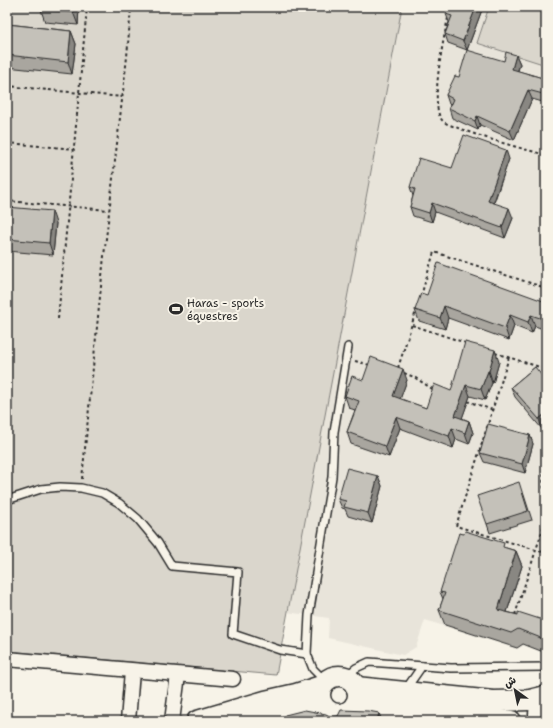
<svg xmlns="http://www.w3.org/2000/svg" width="553" height="728" viewBox="0 0 553 728" font-family="'Shantell Sans','Playpen Sans Arabic',sans-serif">
  <style>
    .built { fill: #e8e4da }
    .green { fill: #dad6cc; stroke: #82807c }
    .lines { fill: none; stroke-linecap: round; stroke-linejoin: round }
    .service-casing { stroke: #2b2b2b; stroke-width: 10 }
    .minor-casing { stroke: #2b2b2b; stroke-width: 17 }
    .secondary-casing { stroke: #2b2b2b; stroke-width: 23 }
    .path { stroke: #2b2b2b; stroke-width: 2; stroke-dasharray: 3 3; stroke-linecap: butt }
    .service { stroke: #f7f3e8; stroke-width: 7 }
    .minor { stroke: #f7f3e8; stroke-width: 14 }
    .secondary { stroke: #f7f3e8; stroke-width: 20 }
    .wall { fill: #a9a69f; stroke: #2b2b2b }
    .shaded-wall { fill: #898782; stroke: #2b2b2b }
    .building { fill: #c4c1b9; stroke: #2b2b2b }
    .labels { text-anchor: middle; dominant-baseline: central; stroke-width: 4; stroke-linejoin: round; paint-order: stroke }
    .poi-label { font-size: 11px; fill: #2b2b2b; stroke: #f7f3e8; text-anchor: start }
  </style>
  <rect width="100%" height="100%" fill="#f7f3e8"/>
  <filter id="ink" filterUnits="userSpaceOnUse"><feTurbulence type="fractalNoise" baseFrequency=".025" numOctaves="2"/><feDisplacementMap in="SourceGraphic" scale="8" xChannelSelector="R" yChannelSelector="G"/><feConvolveMatrix kernelMatrix="1 2 1 2 8 2 1 2 1" color-interpolation-filters="sRGB"/></filter>
  <g filter="url(#ink)">
    <polygon class="built" points="402,7 546,7 546,654 524,645 517,649 425,620 416,647 403,655 328,638 329,618 287,612"/>
    <g class="green">
      <polygon points="7,7 402,7 276,675 7,651"/>
      <polygon points="489,7 546,7 546,65 477,43"/>
    </g>
    <g class="lines">
      <defs>
        <g id="service">
          <polyline points="7,500 41,489 60,487 81,488 102,493 119,503 138,519 158,543 172,566 238,572 233,634 280,650 307,654"/>
          <polyline points="345,677 356,668 369,662 451,668 546,667"/>
          <polyline points="325,681 313,669 307,654 309,615 332,477 334,432 348,347"/>
          <polyline points="406,689 422,666"/>
        </g>
        <g id="minor">
          <polyline points="7,659 233,679"/>
          <polyline points="128,721 132,671"/>
          <polyline points="172,721 178,675"/>
        </g>
        <g id="secondary">
          <circle cx="339" cy="695" r="19"/>
          <polyline points="356,687 493,701 530,700 546,696"/>
          <polyline points="355,705 511,721"/>
          <polyline points="197,721 265,701 296,694 321,686"/>
          <path d="M251 721C275 714 298 707 323 707"/>
          <path d="M539 721C538 712 540 705 546 698"/>
        </g>
      </defs>
      <use href="#service" class="service-casing"/>
      <use href="#minor" class="minor-casing"/>
      <use href="#secondary" class="secondary-casing"/>
      <g class="path">
        <path d="M448 18C444 37 429 106 442 120 445 124 453 126 458 128 487 139 516 147 546 155"/>
        <polyline points="7,86 122,97"/>
        <polyline points="7,143 74,149"/>
        <polyline points="7,201 109,210"/>
        <polyline points="421,296 434,252 546,288"/>
        <polyline points="58,319 87,7"/>
        <polyline points="412,325 466,343"/>
        <polyline points="495,353 546,369"/>
        <polyline points="509,357 456,526 546,553"/>
        <polyline points="355,361 370,365"/>
        <polyline points="398,368 416,311"/>
        <polyline points="404,373 414,377 434,390"/>
        <polyline points="467,401 493,410"/>
        <path d="M546 462C542 476 543 487 546 500"/>
        <polyline points="82,479 104,256 127,57 131,7"/>
        <polyline points="515,615 546,519"/>
      </g>
      <use href="#service" class="service"/>
      <use href="#minor" class="minor"/>
      <use href="#secondary" class="secondary"/>
    </g>
    <g class="wall">
      <polygon points="41,7 79,7 78,25 45,22 41,10"/>
      <polygon points="448,7 483,7 467,50 448,43 445,34 449,22 446,14"/>
      <polygon points="7,24 71,31 76,44 72,74 7,67"/>
      <polygon points="516,55 520,64 518,71 546,79 546,103 532,99 514,140 480,125 478,130 452,118 449,108 450,105 449,104 446,95 459,77 504,61"/>
      <polygon points="509,159 494,203 513,218 505,238 435,212 432,222 413,216 410,207 413,196 410,187 452,168"/>
      <polygon points="7,207 56,223 53,255 7,251"/>
      <polygon points="427,295 546,302 546,330 535,326 532,333 514,326 509,340 448,318 445,329 419,321 415,310"/>
      <polygon points="499,362 493,383 492,383 485,400 470,396 462,418 469,421 473,433 469,444 456,439 453,448 400,428 389,457 351,444 347,432 355,410 349,408 345,396 363,380 407,380 400,399 426,408 451,391"/>
      <polygon points="535,367 542,429 515,397 511,387"/>
      <polygon points="530,435 533,444 525,473 484,462 480,453"/>
      <polygon points="378,476 382,486 372,523 348,516 345,509 342,508 338,499"/>
      <polygon points="523,492 532,520 490,533 487,524"/>
      <polygon points="506,548 516,551 522,566 507,612 518,615 546,621 546,653 523,644 517,648 445,625 439,610 443,599 440,592"/>
    </g>
    <g class="shaded-wall">
      <polygon points="74,7 79,7 78,25 73,12"/>
      <polygon points="476,7 483,7 467,50 463,41"/>
      <polygon points="71,31 76,44 72,74 68,62"/>
      <polygon points="516,55 520,64 515,78 512,69"/>
      <polygon points="546,82 546,103 543,94"/>
      <polygon points="528,90 532,99 514,140 510,131"/>
      <polygon points="477,116 480,125 478,130 475,121"/>
      <polygon points="506,150 509,159 491,210 488,201"/>
      <polygon points="432,203 435,212 432,222 429,213"/>
      <polygon points="509,208 513,218 505,238 502,228"/>
      <polygon points="52,211 56,223 53,255 49,243"/>
      <polygon points="444,306 448,318 445,329 440,318"/>
      <polygon points="510,315 514,326 509,340 505,328"/>
      <polygon points="531,315 535,326 532,333 528,322"/>
      <polygon points="495,350 499,362 493,383 489,371"/>
      <polygon points="403,369 407,380 397,408 393,396"/>
      <polygon points="488,371 492,383 485,400 481,389"/>
      <polygon points="466,385 470,396 459,427 455,416"/>
      <polygon points="546,413 546,425 542,429 539,419"/>
      <polygon points="396,417 400,428 389,457 385,446"/>
      <polygon points="469,421 473,433 469,444 465,433"/>
      <polygon points="452,428 456,439 453,448 449,436"/>
      <polygon points="530,435 533,444 525,473 522,464"/>
      <polygon points="378,476 382,486 372,523 368,513"/>
      <polygon points="516,551 522,566 503,624 498,610"/>
      <polygon points="379,713 382,721 377,721"/>
    </g>
    <g class="building">
      <polygon points="41,7 74,7 73,12 41,10"/>
      <polygon points="448,7 476,7 463,41 445,34 452,16 446,14"/>
      <polygon points="7,24 71,31 68,62 7,55"/>
      <polygon points="467,50 504,61 506,52 516,55 512,69 546,79 546,82 543,94 528,90 510,131 477,116 475,121 449,108 453,99 446,95 455,76 459,77"/>
      <polygon points="464,135 506,150 488,201 509,208 502,228 432,203 429,213 410,207 415,189 410,187 419,158 452,168"/>
      <polygon points="7,207 52,211 49,243 7,239"/>
      <polygon points="438,263 546,302 546,320 531,315 528,322 510,315 505,328 444,306 440,318 415,310 421,293 427,295"/>
      <polygon points="465,342 495,350 489,371 488,371 481,389 466,385 455,416 469,421 465,433 452,428 449,436 396,417 385,446 347,432 359,401 345,396 352,376 363,380 371,357 403,369 393,396 426,408 434,384 451,391"/>
      <polygon points="535,367 546,381 546,413 539,419 511,387"/>
      <polygon points="488,424 530,435 522,464 480,453"/>
      <polygon points="347,468 378,476 368,513 344,507 346,501 338,499"/>
      <polygon points="519,482 528,511 487,524 477,496"/>
      <polygon points="465,531 504,543 503,547 516,551 498,610 518,615 518,612 546,621 546,640 518,629 511,633 439,610 445,593 440,592 459,533 464,534"/>
      <polygon points="305,710 326,714 331,717 338,716 341,710 368,711 379,713 377,721 282,721 285,715"/>
    </g>
  </g>
  <defs>
    <symbol id="stadium-bare" viewBox="-9 -9 18 18"><path d="M0-5a6.5 5 0 1 0 0 10a6.5 5 0 1 0 0-10ZM-3.5-1.8h7v3.6h-7Z" fill="#2b2b2b" stroke="#f7f3e8" stroke-width="2.5" paint-order="stroke"/></symbol>
  </defs>
  <g fill-rule="evenodd">
    <use href="#stadium-bare" x="166" y="299" width="20" height="20"/>
  </g>
  <g class="labels">
    <g class="poi-label">
      <text x="187" y="303">Haras - sports<tspan x="187" dy="13">équestres</tspan></text>
    </g>
  </g>
  <rect width="553" height="728" fill="none" stroke="#f7f3e8" stroke-width="24"/>
  <rect x="12" y="12" width="529" height="704" fill="none" stroke="#2b2b2b" stroke-width="1.5" filter="url(#ink)"/>
  <g transform="translate(515 690) rotate(327)" stroke="#f7f3e8" stroke-width="3" paint-order="stroke">
  <path d="M0-3L7 15L0 10L-7 15Z" fill="#2b2b2b"/>
  <text y="-6" font-size="11" font-weight="bold" text-anchor="middle" fill="#2b2b2b">ش</text>
  </g>
</svg>
